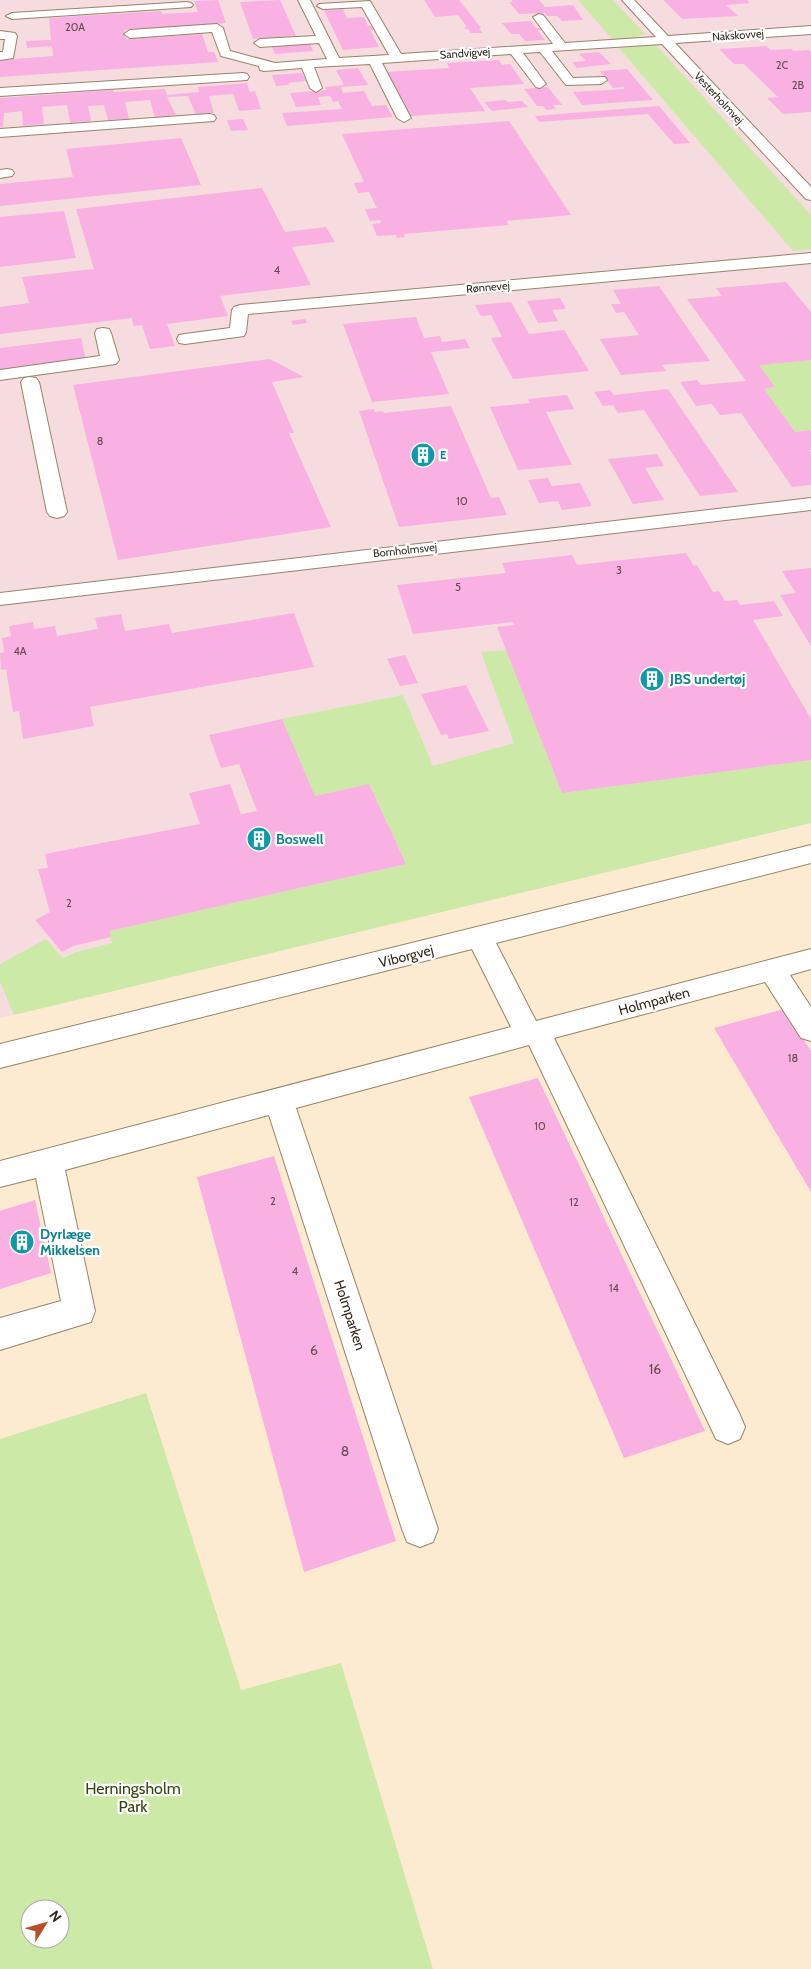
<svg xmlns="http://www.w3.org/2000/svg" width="811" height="1969" viewBox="0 0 811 1969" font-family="Cabin,sans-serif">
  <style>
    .industrial { fill: #f7dcdf }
    .green { fill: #cce9a8; fill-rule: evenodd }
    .building { fill: #f9b0e2 }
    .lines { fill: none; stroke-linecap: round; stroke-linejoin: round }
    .minor-casing { stroke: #978366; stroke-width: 2 }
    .minor { fill: #fff; fill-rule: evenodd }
    .labels { text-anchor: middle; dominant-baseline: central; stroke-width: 4.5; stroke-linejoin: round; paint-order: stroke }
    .number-label { font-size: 11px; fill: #644b4e }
    .far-street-label { font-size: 11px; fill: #32291d; stroke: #fff }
    .far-culture-label { font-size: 11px; font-weight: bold; fill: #0d838f; stroke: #fff; text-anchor: start }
    .culture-label { font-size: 14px; font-weight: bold; fill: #0d838f; stroke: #fff; text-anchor: start }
    .street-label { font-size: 14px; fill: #32291d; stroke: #fff }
    .near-number-label { font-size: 14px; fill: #644b4e }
    .near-park-label { font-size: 16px; fill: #31450f; stroke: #fff }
  </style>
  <rect width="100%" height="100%" fill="#fdebd1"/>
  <polygon class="industrial" points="0,0 811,0 811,823 0,1018"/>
  <g class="green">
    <polygon points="578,0 613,0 645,34 631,39 613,40"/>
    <polygon points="656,45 811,215 811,249 793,251 619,48"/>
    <polygon points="811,360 811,430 795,432 764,389 775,387 759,365"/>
    <polygon points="506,650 562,793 811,760 811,823 14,1015 0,982 0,964 46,939 63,958 76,952 112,943 109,931 406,864 369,784 315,796 282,719 403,695 433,766 514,743 481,652"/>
    <path d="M146 1393 241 1690 341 1663 433 1969H0V1439ZM30 1909H60V1939H30Z"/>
  </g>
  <g class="building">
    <polygon points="218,0 226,23 124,30 126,39 202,34 208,52 214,52 218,62 0,77 0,60 53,56 52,46 27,48 26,41 51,40 49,18 161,11 162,14 198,12 194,1"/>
    <polygon points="280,0 296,36 253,39 240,2"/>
    <polygon points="424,0 459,0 481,28 479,28 482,33 471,33 468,29 465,29 464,28 467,27 458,15 435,17"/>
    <polygon points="511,0 539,0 545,7 573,5 583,20 562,21 557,16 547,16 544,13 519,14 509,2 513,2"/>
    <polygon points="663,0 747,0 750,3 726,5 738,16 682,19"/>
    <polygon points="343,9 347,18 364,17 368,26 373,26 375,30 370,30 379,47 343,50 324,10"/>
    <polygon points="530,21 536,28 540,28 542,30 537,30 545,40 525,41 519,34 511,34 502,23"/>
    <polygon points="310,44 313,51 275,54 272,47"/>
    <polygon points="766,46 771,50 792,49 793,51 809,50 811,52 811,112 783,114 767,98 778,97 744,64 734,64 719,49"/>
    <polygon points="599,52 611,64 577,68 572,62 586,61 579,54"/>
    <polygon points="499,60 502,65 510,64 524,84 470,88 485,111 410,116 386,72 449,68 447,63"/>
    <polygon points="358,68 368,85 341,87 343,93 364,91 372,106 386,105 393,117 287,126 282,113 342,109 338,101 333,102 330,96 318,97 321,105 296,107 290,93 326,90 325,87 344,85 336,70"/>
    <polygon points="627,69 653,100 582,105 573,92 625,89 623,87 613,88 600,71"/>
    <polygon points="302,73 306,81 288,83 289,85 276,86 272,75"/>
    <polygon points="247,83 250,92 255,91 261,109 239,111 233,94 209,96 214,113 196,115 188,96 167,97 176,115 155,117 150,100 125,102 129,119 108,120 104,105 88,106 91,121 70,123 67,105 42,107 44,124 23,126 22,111 4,113 3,127 0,127 0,98 113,90 114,92 165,89 167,95 199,92 198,87"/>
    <polygon points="548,87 562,105 553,105 556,109 546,110 543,106 537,106 524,89"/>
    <polygon points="506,100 508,102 522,101 528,107 492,111 484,102"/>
    <polygon points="659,106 690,143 674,144 648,114 539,122 535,116"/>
    <polygon points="243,119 248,130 231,131 227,120"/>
    <polygon points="509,121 571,215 506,221 509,225 404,234 405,237 397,238 396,235 377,236 372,224 381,223 380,220 370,221 365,209 377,208 369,192 358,193 354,183 364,182 342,134"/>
    <polygon points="181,138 201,185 0,206 0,184 73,177 66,149"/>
    <polygon points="262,188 285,232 326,227 335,242 292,247 311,285 220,296 228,316 167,324 175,346 150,349 142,325 133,326 132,318 0,334 0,307 29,303 22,277 94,269 76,209"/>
    <polygon points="64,211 76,258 0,267 0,217"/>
    <polygon points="786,282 811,312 811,360 759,365 775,387 764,389 795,432 811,430 811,450 809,450 811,452 811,485 792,487 741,413 720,415 712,404 696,406 680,382 697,380 701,385 746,381 687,299 722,296 716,288"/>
    <polygon points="659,286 710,361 662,365 666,371 621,375 600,339 639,335 624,312 616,313 611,304 621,304 613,290"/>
    <polygon points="560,298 566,309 552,310 558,321 538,323 527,301"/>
    <polygon points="511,302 529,334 564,330 589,371 513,379 491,338 502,337 491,315 481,316 475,305"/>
    <polygon points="416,317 424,338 440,336 442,342 465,339 470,348 431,352 449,394 372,402 343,324"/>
    <polygon points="305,319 307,323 293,325 291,321"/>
    <polygon points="81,338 86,360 0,370 0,348"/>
    <polygon points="270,359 304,377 272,382 294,433 289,433 331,527 118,560 73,385"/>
    <polygon points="668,389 738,492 700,496 644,410 618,413 613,405 603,406 594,392 610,390 614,395"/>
    <polygon points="567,395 574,409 546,412 572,465 518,470 490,407 530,403 528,399"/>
    <polygon points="451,406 491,498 499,497 507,515 399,527 359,411 374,409 375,412 383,411 384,413"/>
    <polygon points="657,454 664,466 645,468 664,500 633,504 608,459"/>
    <polygon points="548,478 552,486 580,483 592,506 562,510 558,501 539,503 528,480"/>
    <polygon points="686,553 694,566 697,565 713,592 719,591 725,601 737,600 740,605 774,601 783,616 753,620 811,719 811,760 562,793 497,627 515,625 513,622 413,634 397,585 506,573 502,563 572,555 577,565"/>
    <polygon points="811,568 811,646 780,595 796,593 782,571"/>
    <polygon points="294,613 314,667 90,707 94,726 23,739 19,711 13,712 6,669 1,670 0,653 4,652 2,638 11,636 9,626 33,622 34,629 55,626 57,636 98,629 95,618 121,614 125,631 169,624 172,633"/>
    <polygon points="405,655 418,683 400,686 387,659"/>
    <polygon points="466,685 489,731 449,739 447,734 441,735 421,694"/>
    <polygon points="282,719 315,796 369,784 406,864 109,931 111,937 73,946 62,952 35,920 50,912 38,869 48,868 45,854 200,824 189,793 230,784 241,814 257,811 239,764 221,768 209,735"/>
    <polygon points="784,1009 811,1051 811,1192 714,1028"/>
    <polygon points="538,1078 705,1431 624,1458 469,1097"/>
    <polygon points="274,1156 396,1541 304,1572 197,1177"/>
    <polygon points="35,1200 51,1273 0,1289 0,1211"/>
  </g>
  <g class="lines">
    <defs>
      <g id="minor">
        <polygon points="298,0 310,0 339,58 389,55 362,7 323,9 317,6 319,4 370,1 401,54 553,44 533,17 539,14 543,15 565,43 656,37 622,0 634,0 668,36 811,26 811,34 675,43 811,187 811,200 806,199 662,44 552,51 573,78 605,77 607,80 601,84 566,85 540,52 523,53 546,84 540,88 536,87 511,54 382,63 411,118 404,122 397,118 370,64 314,67 322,88 316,92 310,88 302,68 264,71 260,70 259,66 221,56 212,32 130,38 124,34 130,30 217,24 223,28 230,51 275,63 327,59 319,43 260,47 254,43 260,39 316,36"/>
        <polygon points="187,2 191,3 193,5 191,7 12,19 6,16 12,13"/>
        <polygon points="0,31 15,33 17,36 13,58 0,60 0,52 3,52 5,39 0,39"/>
        <polygon points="243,73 247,74 249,77 247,80 0,96 0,88"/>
        <polygon points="209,114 214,115 216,118 214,121 0,137 0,129"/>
        <polygon points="7,169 12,170 14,173 12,176 0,178 0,170"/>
        <polygon points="811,253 811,263 248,314 246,332 244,336 185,344 179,343 177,339 179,335 185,334 230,328 232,310 234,307 240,305"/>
        <polygon points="103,328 109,329 111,333 119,360 116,364 0,380 0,370 100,356 95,333 97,329"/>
        <polygon points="30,377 36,378 39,382 67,512 64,516 57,518 50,516 47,512 21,382 24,378"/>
        <polygon points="811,498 811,510 0,605 0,593"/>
        <polygon points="811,845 811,863 496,943 536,1021 811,949 811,969 790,975 811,1007 811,1041 801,1038 765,982 554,1038 740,1415 745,1427 740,1439 728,1444 716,1439 529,1045 296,1108 438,1529 433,1542 420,1547 407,1542 402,1529 269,1115 65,1170 95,1311 91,1322 0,1350 0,1318 61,1301 36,1178 0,1187 0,1161 511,1027 472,949 0,1068 0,1044"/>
      </g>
    </defs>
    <use href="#minor" class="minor-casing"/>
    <use href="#minor" class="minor"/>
  </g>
  <defs>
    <symbol id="building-disc" viewBox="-11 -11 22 22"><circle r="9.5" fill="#0f9aa8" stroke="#fff"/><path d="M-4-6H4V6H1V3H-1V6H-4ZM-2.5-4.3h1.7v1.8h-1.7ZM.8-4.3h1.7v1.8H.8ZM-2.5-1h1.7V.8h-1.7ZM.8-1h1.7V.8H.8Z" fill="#fff"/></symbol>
  </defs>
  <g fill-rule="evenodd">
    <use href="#building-disc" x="409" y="441" width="28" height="28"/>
    <use href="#building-disc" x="638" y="665" width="28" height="28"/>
    <use href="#building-disc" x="245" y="825" width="28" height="28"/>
    <use href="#building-disc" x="8" y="1228" width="28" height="28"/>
  </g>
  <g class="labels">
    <g class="number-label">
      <text x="75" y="27">20A</text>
      <text x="782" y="65">2C</text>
      <text x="798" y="85">2B</text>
      <text x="277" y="270">4</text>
      <text x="100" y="441">8</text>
      <text x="462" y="501">10</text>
      <text x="619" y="570">3</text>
      <text x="458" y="587">5</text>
      <text x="20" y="651">4A</text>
      <text x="69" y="903">2</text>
      <text x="793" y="1058">18</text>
      <text x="540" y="1126">10</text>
      <text x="273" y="1201">2</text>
      <text x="574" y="1202">12</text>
      <text x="295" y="1271">4</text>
      <text x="614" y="1288">14</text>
    </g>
    <g class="far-street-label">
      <text transform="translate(738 35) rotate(-4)">Nakskovvej</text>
      <text transform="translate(465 53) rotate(-4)">Sandvigvej</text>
      <text transform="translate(719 98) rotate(47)">Vesterholmvej</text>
      <text transform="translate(488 287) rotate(-5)">Rønnevej</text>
      <text transform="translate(405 550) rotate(-6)">Bornholmsvej</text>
    </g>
    <g class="far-culture-label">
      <text x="440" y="455">E</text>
    </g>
    <g class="culture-label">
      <text x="670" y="679">JBS undertøj</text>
      <text x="276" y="839">Boswell</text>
      <text x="40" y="1234">Dyrlæge<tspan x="40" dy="16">Mikkelsen</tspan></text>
    </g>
    <g class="street-label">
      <text transform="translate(406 956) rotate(-14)">Viborgvej</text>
      <text transform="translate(654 1001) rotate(-15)">Holmparken</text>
      <text transform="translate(350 1315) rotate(72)">Holmparken</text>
    </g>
    <g class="near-number-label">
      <text x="314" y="1350">6</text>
      <text x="655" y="1369">16</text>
      <text x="345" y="1451">8</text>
    </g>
    <g class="near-park-label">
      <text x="133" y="1788">Herningsholm<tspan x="133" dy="18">Park</tspan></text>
    </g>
  </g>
  <g transform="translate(45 1924) rotate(53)"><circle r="24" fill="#ffffff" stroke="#ada9a5"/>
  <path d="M0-4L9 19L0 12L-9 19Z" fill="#b64f27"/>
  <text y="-8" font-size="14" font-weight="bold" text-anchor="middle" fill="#32291d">N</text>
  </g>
</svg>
